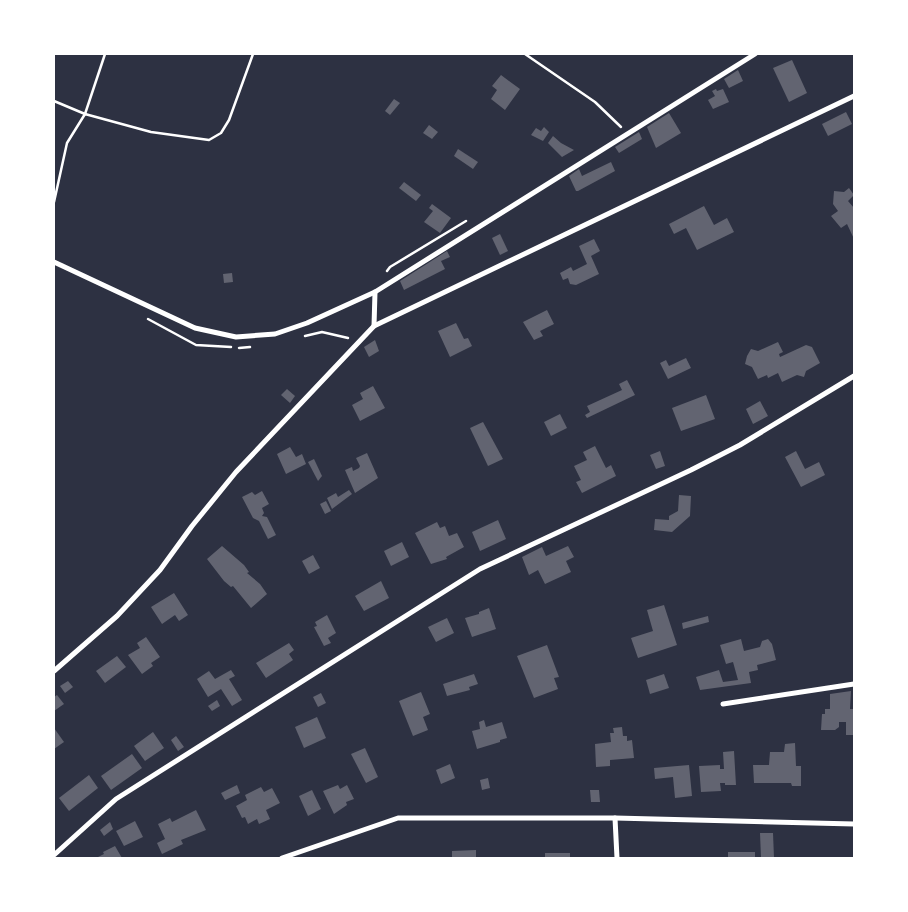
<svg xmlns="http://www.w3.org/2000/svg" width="908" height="912" viewBox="0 0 908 912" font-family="Rubik,sans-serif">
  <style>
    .building { fill: #626471 }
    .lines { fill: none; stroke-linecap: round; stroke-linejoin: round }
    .path { stroke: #fff; stroke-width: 2.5 }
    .minor { stroke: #fff; stroke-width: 5 }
  </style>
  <rect width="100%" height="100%" fill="#2d3142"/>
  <g class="building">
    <polygon points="792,60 807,93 789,102 773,68"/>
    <polygon points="738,70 743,81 729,88 724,79"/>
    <polygon points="501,75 520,89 505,110 491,99 497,90 492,86"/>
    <polygon points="716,89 717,91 723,89 729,102 713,109 708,100 715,96 712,91"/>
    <polygon points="394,99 400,103 390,115 385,111"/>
    <polygon points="846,112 852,124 828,136 822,124"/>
    <polygon points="669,113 681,133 656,148 647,127"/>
    <polygon points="429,125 438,132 432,139 423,133"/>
    <polygon points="544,127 549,132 543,141 531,135 536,128 541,131"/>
    <polygon points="639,132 642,139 619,153 615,147"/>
    <polygon points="553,136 561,143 574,150 562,157 548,143"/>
    <polygon points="458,149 478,162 473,169 454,156"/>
    <polygon points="611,162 615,171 578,191 576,191 569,176 579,169 582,176"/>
    <polygon points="404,182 421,195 416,201 399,188"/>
    <polygon points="849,188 854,195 848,201 854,208 854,239 847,224 841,228 831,216 838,211 833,204 834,191 844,192"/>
    <polygon points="432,204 451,218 440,233 424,222 433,211 429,208"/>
    <polygon points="704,206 714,225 727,218 734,232 697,250 686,228 674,234 669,224"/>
    <polygon points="500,234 508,251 500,255 492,238"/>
    <polygon points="594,239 600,251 591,256 599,274 576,285 570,284 568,278 563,280 560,273 571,267 573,271 587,264 579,246"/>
    <polygon points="447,251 450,257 441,261 445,269 404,290 400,281"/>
    <polygon points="232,273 233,282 224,283 223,274"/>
    <polygon points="547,310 554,324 540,331 543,336 534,340 523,322"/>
    <polygon points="456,323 464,339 468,338 472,346 450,357 438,331"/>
    <polygon points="375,340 379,351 369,357 364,347"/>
    <polygon points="778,342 783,352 779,354 780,357 806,345 812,347 820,363 806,371 804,377 797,375 782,382 778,373 768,378 767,375 758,379 752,367 745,364 747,356 751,349 758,351"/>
    <polygon points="686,358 691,368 668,379 660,363 666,360 669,366"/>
    <polygon points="627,380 635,395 587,418 585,415 590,412 587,406 622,390 619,384"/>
    <polygon points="373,386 385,408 360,421 352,405 363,399 360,393"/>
    <polygon points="287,389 295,396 290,403 281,395"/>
    <polygon points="706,395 715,419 681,431 672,408"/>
    <polygon points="760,401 768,416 753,424 746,409"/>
    <polygon points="560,414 567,428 551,436 544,422"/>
    <polygon points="483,422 503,459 488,466 470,428"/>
    <polygon points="595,446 606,468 611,465 616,476 582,493 576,482 581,480 574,466 587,460 583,452"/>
    <polygon points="290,447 296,457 302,454 306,464 286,474 277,454"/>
    <polygon points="660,451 665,466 656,469 650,455"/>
    <polygon points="796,451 805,469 819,462 825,475 801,487 785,457"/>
    <polygon points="367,453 378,478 355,493 345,470 352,467 353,471 359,468 360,466 356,458"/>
    <polygon points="314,459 322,476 318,481 308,462"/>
    <polygon points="349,490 352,494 332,509 327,498 336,493 338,497"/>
    <polygon points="262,491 269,504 262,508 264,513 262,516 267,517 276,535 268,539 259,521 253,518 242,497 252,492 255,495"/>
    <polygon points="679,495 691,496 690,516 672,532 654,530 655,519 669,520 669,516 678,511"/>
    <polygon points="326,501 331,511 325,514 320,504"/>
    <polygon points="498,520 506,539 480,551 472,532"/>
    <polygon points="437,522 440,528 445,526 449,536 457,533 464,547 446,557 447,559 431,564 415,533"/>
    <polygon points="402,542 409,557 391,566 384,551"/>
    <polygon points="222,546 244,565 249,572 247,573 260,584 267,594 251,608 233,586 231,587 224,581 207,559"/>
    <polygon points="568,546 574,557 566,561 571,572 545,584 538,570 529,575 522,557 542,547 546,556"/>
    <polygon points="313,555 320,568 309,574 302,561"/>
    <polygon points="381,581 389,598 364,611 355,596"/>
    <polygon points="174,593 188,615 179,621 175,615 162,624 151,607"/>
    <polygon points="664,605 677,645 638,658 631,638 653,631 647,610"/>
    <polygon points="489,608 496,629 472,637 465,618 479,614 479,612"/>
    <polygon points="327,615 336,633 328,638 331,643 324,646 314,627 317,626 315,622"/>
    <polygon points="708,616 709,622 683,629 682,623"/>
    <polygon points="447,618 454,633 436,642 428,627"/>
    <polygon points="146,637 160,657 151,663 153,666 142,674 128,655 140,648 137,643"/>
    <polygon points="741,639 744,651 760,647 762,641 768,639 772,644 776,660 757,665 758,670 749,672 751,683 700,690 696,677 719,670 723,682 738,680 733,662 726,664 720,645"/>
    <polygon points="289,643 294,650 289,654 293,660 266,678 256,663"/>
    <polygon points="547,645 559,677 554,678 558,689 534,698 517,656"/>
    <polygon points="117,656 126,667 105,683 96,671"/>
    <polygon points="231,670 235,676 229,679 242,700 232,706 221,689 208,697 197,679 209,671 215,679"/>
    <polygon points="474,674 478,684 469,687 470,690 447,696 443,684"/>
    <polygon points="664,674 669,688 650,694 646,680"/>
    <polygon points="68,681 73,687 65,693 60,686"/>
    <polygon points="851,691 850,709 854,709 854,735 846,735 846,722 839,722 839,727 835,730 821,730 822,714 825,714 825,709 830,709 830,694"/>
    <polygon points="421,692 430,714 423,717 428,730 413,736 399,701"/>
    <polygon points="321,693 326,703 318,707 313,697"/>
    <polygon points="57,695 64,704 54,711 54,697"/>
    <polygon points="217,700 220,706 212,711 208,706"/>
    <polygon points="317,717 326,738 304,748 295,727"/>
    <polygon points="484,720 486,727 502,722 507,738 500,740 500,742 477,749 472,731 480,729 479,722"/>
    <polygon points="622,727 623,736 627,736 627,741 632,740 634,758 610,760 610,766 596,767 595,744 611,742 610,733 614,733 613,728"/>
    <polygon points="54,728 64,742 54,749"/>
    <polygon points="153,732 164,748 145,761 134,746"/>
    <polygon points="176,736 184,747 178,751 171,740"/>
    <polygon points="795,743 796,766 801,766 801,786 792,786 791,783 754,783 753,765 769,765 770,752 784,752 785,744"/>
    <polygon points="365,748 378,777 366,783 351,754"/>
    <polygon points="734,751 736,785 725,785 725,783 720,783 721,791 701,792 699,766 720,765 720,769 724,769 723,752"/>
    <polygon points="132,754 142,768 111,790 101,776"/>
    <polygon points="450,764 455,778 441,784 436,770"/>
    <polygon points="689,765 692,796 675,798 673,777 655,779 654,768"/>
    <polygon points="89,775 98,788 69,811 59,798"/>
    <polygon points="488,778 490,788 482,790 480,780"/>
    <polygon points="237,785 240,793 225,800 221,793"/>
    <polygon points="338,785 340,789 347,785 354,799 346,802 347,805 334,814 323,791"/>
    <polygon points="261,787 264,792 272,788 280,803 266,810 270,819 259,824 257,819 248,824 245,817 242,818 236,806 247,800 245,795"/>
    <polygon points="312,790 321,809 308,816 299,796"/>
    <polygon points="590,790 599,790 600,802 591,802"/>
    <polygon points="196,810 206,830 181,840 183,844 162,854 157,843 165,839 158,824 170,818 172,822"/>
    <polygon points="135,821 143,837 124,846 116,831"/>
    <polygon points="110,822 113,829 104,836 100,830"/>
    <polygon points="760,833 773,833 774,858 761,858"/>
    <polygon points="115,846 122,858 96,858 104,854 103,852"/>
    <polygon points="476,850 476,858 452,858 452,851"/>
    <rect x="728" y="852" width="27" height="6"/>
    <rect x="545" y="853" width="25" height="5"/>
  </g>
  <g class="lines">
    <g class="path">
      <polyline points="525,54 595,102 621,127"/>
      <polyline points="54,101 85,114 105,54"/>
      <polyline points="54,202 67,143 85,114 151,132 209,140 221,133 229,120 253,54"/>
      <polyline points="387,271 390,267 466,221"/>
      <polyline points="148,319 196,345 231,347"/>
      <polyline points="305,336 322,332 348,338"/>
      <polyline points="239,348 250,347"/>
    </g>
    <g class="minor">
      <polyline points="54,262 195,328 236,337 275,334 307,323 375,292 755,54"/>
      <polyline points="374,326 854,96"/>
      <polyline points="54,671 117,616 160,570 192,526 236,472 374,326 375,292"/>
      <polyline points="723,704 854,684"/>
      <polyline points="615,818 617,858"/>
      <polyline points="54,855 116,799 480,569 691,470 740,445 854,376"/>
      <polyline points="282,858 398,818 615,818 854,824"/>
    </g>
  </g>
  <rect width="908" height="912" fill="none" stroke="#ffffff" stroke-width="110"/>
</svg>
